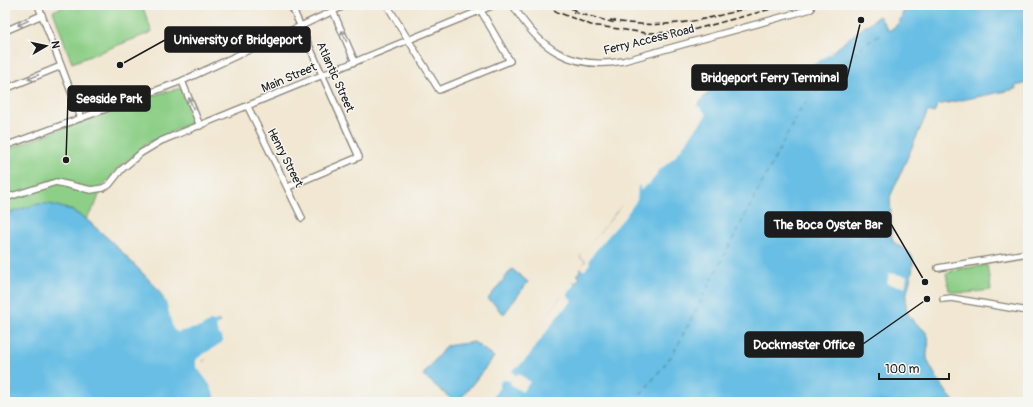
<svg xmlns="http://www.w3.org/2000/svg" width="1033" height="407" viewBox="0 0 1033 407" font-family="Pangolin,sans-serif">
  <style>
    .green { fill: #8dcf87; stroke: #547652 }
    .water { fill: #67bee4; stroke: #426d80 }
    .pier { fill: #f1e7d2 }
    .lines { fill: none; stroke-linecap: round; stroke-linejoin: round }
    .ferry { stroke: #3a5d6c; stroke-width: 1; stroke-dasharray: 5 4; stroke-linecap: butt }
    .minor-casing { stroke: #868277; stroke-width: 8 }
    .minor { stroke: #fff; stroke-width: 5.5 }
    .rail { stroke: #1c1c1c; stroke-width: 1.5; stroke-dasharray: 6 3; stroke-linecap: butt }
    .oneway { stroke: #999 }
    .labels { text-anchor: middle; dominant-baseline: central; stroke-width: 3; stroke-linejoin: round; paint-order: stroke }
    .street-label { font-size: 12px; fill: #1c1c1c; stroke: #f6f6f2 }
    .leader { fill: none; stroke: #1c1c1c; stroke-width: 1.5 }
    .callout-dot { fill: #1c1c1c; stroke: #f6f6f2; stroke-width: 1.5 }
    .callout { fill: #1c1c1c; stroke: #1c1c1c; stroke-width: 1.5 }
    .callout-label { font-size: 13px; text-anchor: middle; font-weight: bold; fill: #fff }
  </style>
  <rect width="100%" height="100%" fill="#f6f6f2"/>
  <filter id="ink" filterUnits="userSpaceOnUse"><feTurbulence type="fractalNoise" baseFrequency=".025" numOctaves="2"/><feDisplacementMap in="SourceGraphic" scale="8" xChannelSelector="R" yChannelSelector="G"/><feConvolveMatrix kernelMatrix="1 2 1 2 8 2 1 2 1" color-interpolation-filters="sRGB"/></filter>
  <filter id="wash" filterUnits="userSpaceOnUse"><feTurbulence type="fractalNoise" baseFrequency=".012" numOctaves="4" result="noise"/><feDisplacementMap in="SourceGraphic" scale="16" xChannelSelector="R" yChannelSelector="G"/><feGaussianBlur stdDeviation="0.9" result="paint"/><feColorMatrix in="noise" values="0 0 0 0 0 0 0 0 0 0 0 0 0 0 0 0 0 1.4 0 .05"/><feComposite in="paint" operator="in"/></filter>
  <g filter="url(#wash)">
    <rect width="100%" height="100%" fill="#f1e7d2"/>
    <g class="green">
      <polygon points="68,5 142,5 152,32 72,63 53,11"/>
      <polygon points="181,88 193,122 148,143 117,169 102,187 95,206 86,219 71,210 13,212 5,214 5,150 157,94"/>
      <path d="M987 265 991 290C978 291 960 296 949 290L946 273 952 272 951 270Z"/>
    </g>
    <g class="water">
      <path d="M915 5H1028V83L1015 86 1016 89 937 105 934 113 928 111 890 197 892 239C897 249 908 246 913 259 914 275 905 290 906 305 907 322 921 324 927 334 931 342 926 350 927 358 929 367 948 396 955 402H479L499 376 507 379 511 375 508 368 573 281 575 283 580 278 577 275 586 261 580 257 658 161 674 150 698 113 697 106 715 84 733 79 757 78 769 73 774 83 778 84 804 67V64L824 52H833L848 39 879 16 889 31 899 23 903 12Z"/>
      <polygon points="38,204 50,204 71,210 86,219 113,243 157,288 171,310 184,327 193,322 218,320 220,322 218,324 228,342 210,354 201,364 222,402 5,402 5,214"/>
      <polygon points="512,269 528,282 504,314 497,308 497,306 488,299"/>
      <polygon points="474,342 494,357 458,402 455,402 423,375 446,346"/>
    </g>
    <g class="pier">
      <polygon points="824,50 833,52 814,64 806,71 800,74 778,86 773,83 770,73 774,82 778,82 789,74 804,67 803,62 814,53"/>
      <polygon points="697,105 707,114 675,157 656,173 657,174 649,185 647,184 640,191 640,186 638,186 637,200 624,218 597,249 589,260 590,263 585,270 582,270 581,267 586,261 580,257 583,252 616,213 624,201 657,160 664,153 674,148 676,145 674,142 697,112 696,109"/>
      <polygon points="889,273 907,276 905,287 887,284"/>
      <polygon points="571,280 575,283 575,285 567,294 572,301 560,313 528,357 518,367 512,370 516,376 518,373 530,382 522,392 510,384 511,381 503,380 501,381 499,388 490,402 477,402 498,374 508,377 509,374 506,369 506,364 507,363 508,365 560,298 563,291"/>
      <polygon points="157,285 173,309 185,325 209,313 218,318 218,320 214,322 210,321 201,327 177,332 173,329 167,305"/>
      <polygon points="219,323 225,331 230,343 223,349 203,361 203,363 224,402 217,402 210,385 196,366 196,360 199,357 221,343 223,340 216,329 217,328 216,326"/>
    </g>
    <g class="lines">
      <polyline class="ferry" points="635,402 673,354 802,106 865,44 880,34"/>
    </g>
  </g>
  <g filter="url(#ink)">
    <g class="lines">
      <defs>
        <g id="minor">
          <polyline points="38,5 81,118"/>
          <polyline points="387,5 439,90 510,61 481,11"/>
          <path d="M513 5C538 48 572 71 623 61L811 9"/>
          <polyline points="333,11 355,62"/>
          <polyline points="5,31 42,15"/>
          <polyline points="182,81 200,126"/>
          <polyline points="5,89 61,66"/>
          <polyline points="248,107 302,218"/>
          <polyline points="5,146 182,81 346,5"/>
          <polyline points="288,187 359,157 291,5"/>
          <polyline points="5,198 56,182 91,190 103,188 109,185 121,170 141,153 161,141 494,5"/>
          <polyline points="938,268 1028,253"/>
          <polyline points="943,299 951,298 1028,311"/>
        </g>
      </defs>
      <use href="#minor" class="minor-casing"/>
      <use href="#minor" class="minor"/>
      <g class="rail">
        <polyline points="546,5 557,12 591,25 646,33 680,32 696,29 786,5"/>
        <polyline points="563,5 579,12"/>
        <polyline points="573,12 615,23"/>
        <path d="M610 20C663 31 707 20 757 5"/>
      </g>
    </g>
    <defs><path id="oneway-shaft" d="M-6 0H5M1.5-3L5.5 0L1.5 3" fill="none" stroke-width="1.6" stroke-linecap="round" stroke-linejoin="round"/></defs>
    <g class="oneway">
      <use href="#oneway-shaft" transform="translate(23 23) rotate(156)"/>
      <use href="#oneway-shaft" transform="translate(344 36) rotate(-114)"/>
      <use href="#oneway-shaft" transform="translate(33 77) rotate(157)"/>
      <use href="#oneway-shaft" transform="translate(191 103) rotate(-111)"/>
    </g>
  </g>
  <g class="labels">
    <g class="street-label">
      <text transform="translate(649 40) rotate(-14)">Ferry Access Road</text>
      <text transform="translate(335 77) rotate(66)">Atlantic Street</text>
      <text transform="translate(289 78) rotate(-23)">Main Street</text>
      <text transform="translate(285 158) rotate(63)">Henry Street</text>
    </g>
  </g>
  <path class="leader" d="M120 65L165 40M861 20L847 78M66 160L68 98M925 282L891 224M927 299L863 344"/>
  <g class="callout-dot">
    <circle cx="120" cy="65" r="4"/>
    <circle cx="861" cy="20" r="4"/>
    <circle cx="66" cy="160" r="4"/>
    <circle cx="925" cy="282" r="4"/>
    <circle cx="927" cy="299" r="4"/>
  </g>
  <g class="callout">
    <rect x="165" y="27" width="145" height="25" rx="4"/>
    <rect x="692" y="65" width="155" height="25" rx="4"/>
    <rect x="68" y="86" width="82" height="25" rx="4"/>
    <rect x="765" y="212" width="126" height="25" rx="4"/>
    <rect x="745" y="332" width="118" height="25" rx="4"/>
  </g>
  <g class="callout-label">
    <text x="238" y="44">University of Bridgeport</text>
    <text x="770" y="82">Bridgeport Ferry Terminal</text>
    <text x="109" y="103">Seaside Park</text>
    <text x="828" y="229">The Boca Oyster Bar</text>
    <text x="804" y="349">Dockmaster Office</text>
  </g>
  <rect width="1033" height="407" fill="none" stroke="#f6f6f2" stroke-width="20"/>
  <g transform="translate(46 46) rotate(81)" stroke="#f6f6f2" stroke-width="3" paint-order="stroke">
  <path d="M0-3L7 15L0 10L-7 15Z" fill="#1c1c1c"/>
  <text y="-6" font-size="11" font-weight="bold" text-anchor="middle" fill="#1c1c1c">N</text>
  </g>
  <path d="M879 373v6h70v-6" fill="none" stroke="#1c1c1c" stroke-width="2"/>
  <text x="885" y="373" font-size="12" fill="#1c1c1c" stroke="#f6f6f2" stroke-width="3" paint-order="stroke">100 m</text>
</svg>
